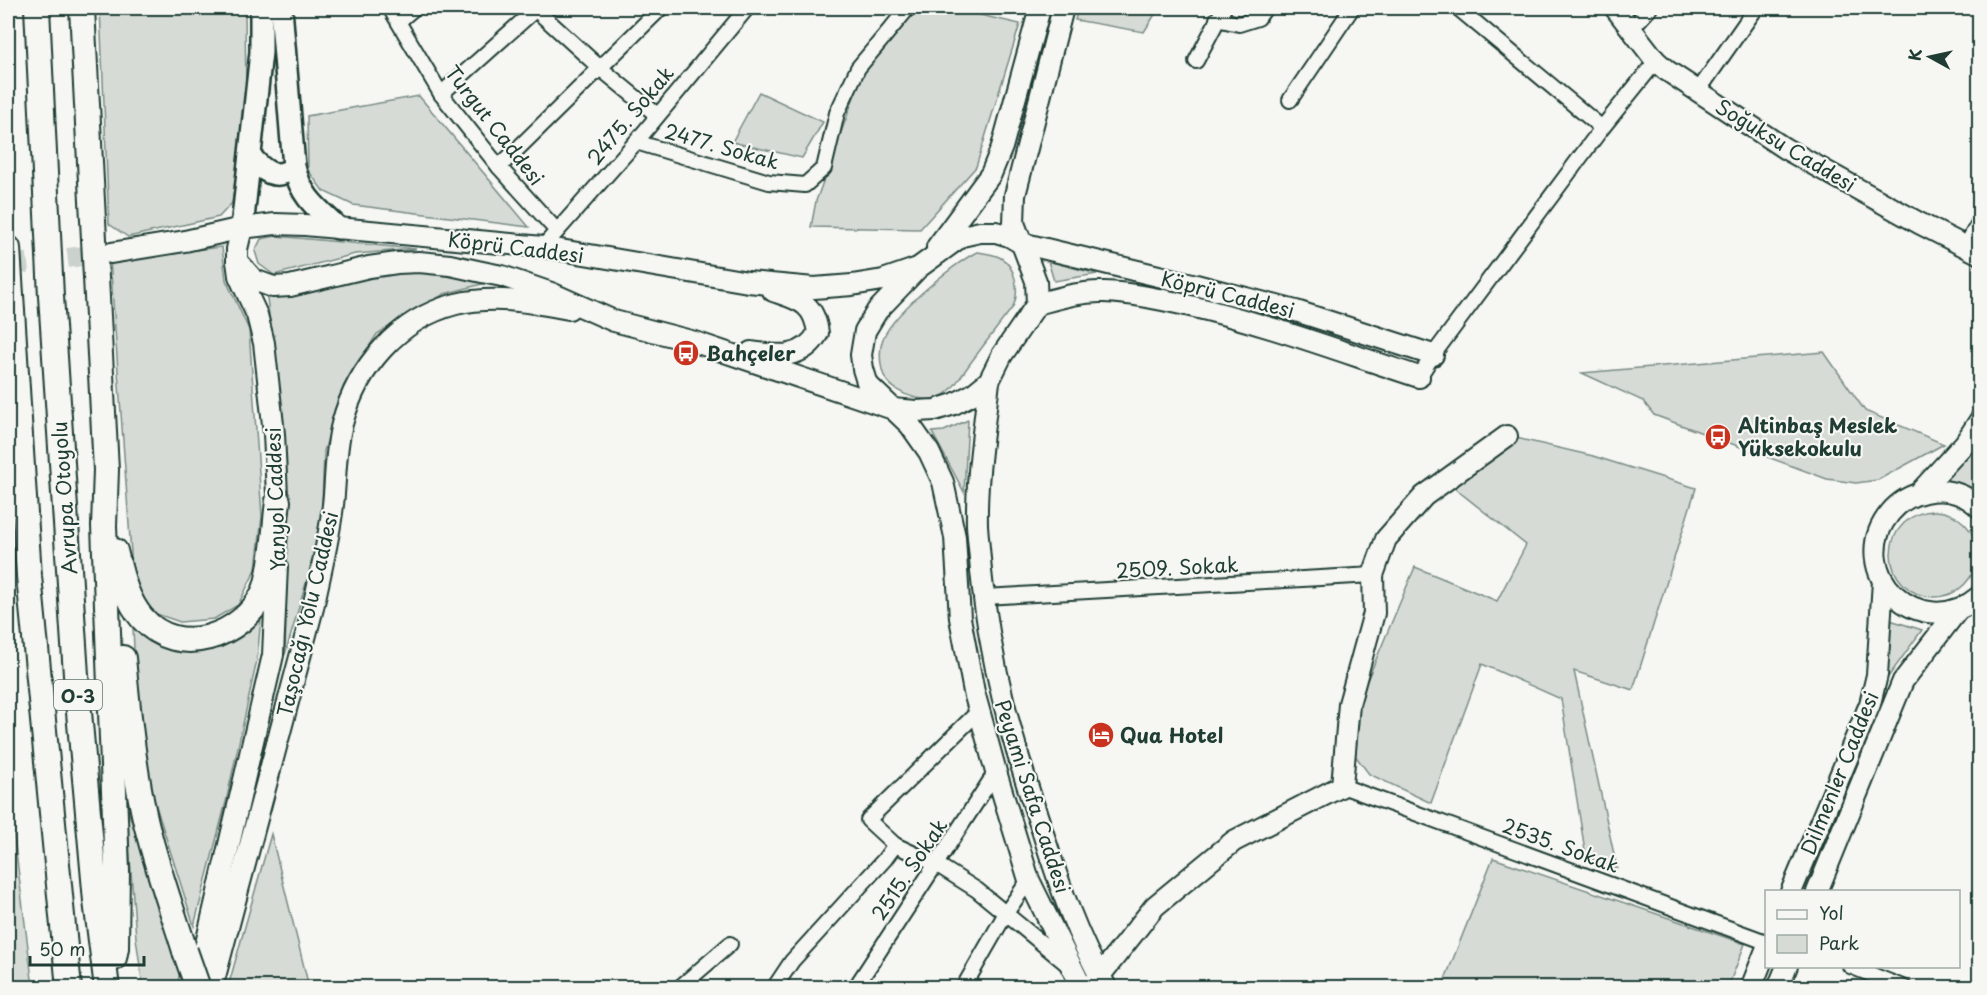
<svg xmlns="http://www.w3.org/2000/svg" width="1987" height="995" viewBox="0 0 1987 995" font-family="'Playpen Sans',sans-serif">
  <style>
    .green { fill: #d6dbd6; stroke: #7a8c85; stroke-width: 1.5 }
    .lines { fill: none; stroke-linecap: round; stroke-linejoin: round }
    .secondary-tunnel { stroke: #cbd1cc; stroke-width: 20; stroke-dasharray: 20 10; stroke-linecap: butt }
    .street-casing { stroke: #1f3d34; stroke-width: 18 }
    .secondary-casing { stroke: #1f3d34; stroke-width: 24 }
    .primary-casing { stroke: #1f3d34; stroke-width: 26 }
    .highway-casing { stroke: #1f3d34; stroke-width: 28 }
    .street { stroke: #f6f6f2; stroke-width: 14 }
    .secondary { stroke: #f6f6f2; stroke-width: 20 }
    .primary { stroke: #f6f6f2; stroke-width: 21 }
    .highway { stroke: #f6f6f2; stroke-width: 24 }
    .highway-bridge-casing { stroke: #1f3d34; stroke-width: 28; stroke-linecap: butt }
    .highway-bridge { stroke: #f6f6f2; stroke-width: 24 }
    .labels { text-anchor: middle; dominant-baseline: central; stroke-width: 4.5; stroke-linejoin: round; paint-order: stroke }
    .shield { fill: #f6f6f2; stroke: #60746d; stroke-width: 1.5 }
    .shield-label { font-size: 18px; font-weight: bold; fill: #1f3d34 }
    .street-label { font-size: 20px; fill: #1f3d34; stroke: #f6f6f2 }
    .poi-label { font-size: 20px; font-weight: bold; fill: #1f3d34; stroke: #f6f6f2; text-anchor: start }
  </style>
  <rect width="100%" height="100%" fill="#f6f6f2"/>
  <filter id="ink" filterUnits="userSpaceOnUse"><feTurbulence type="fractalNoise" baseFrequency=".0167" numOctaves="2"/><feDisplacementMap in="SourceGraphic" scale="12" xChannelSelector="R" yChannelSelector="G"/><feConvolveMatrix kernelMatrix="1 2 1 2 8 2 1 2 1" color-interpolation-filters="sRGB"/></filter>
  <g filter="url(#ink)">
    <g class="green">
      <polygon points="100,8 245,8 246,100 232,203 219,217 128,237 109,224"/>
      <polygon points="912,8 949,8 1020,24 976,167 920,229 811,227 816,201 862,75"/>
      <polygon points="1078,8 1159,8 1144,32 1075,20"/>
      <polygon points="759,92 823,122 802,158 732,142"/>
      <polygon points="419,96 529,227 353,205 323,191 308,170 307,116"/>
      <polygon points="276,236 416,249 355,254 274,275 259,264 255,251 261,239"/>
      <polygon points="222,247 226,280 249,330 262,516 256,569 238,605 214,619 180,622 148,611 133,581 110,259"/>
      <path d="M977 252C984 253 994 254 1001 258 1016 267 1020 291 1013 307 998 326 983 346 969 365 963 373 957 384 949 391 932 407 897 397 885 378 880 368 879 352 882 342 888 317 954 263 977 252Z"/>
      <polygon points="1048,261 1097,274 1054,281"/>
      <polygon points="432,270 486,283 444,294 377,334 344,385 324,451 321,532 285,655 288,532 281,412 267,298 386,272"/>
      <polygon points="1824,352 1865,411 1944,444 1878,480 1856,483 1827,479 1654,415 1643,401 1582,373"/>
      <polygon points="968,420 964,492 932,432 944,431"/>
      <polygon points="1516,438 1593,456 1696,488 1633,690 1574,671 1617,868 1586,857 1561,699 1482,664 1431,803 1369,774 1354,754 1350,721 1415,567 1497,601 1526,545 1443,479"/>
      <polygon points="1976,444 1979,444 1974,489 1944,479"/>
      <circle cx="1934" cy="554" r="43"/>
      <polygon points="261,618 257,660 226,802 194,926 149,784 136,693 133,627 148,638 225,641"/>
      <polygon points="1890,620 1922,630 1886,680"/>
      <polygon points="8,789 33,987 8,987"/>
      <polygon points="126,804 180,972 177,987 143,987 136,938"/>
      <polygon points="271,834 309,987 228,987"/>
      <polygon points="1493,858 1745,944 1728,987 1442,987"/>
    </g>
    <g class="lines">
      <polyline class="secondary-tunnel" points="8,265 109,253"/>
      <defs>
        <g id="street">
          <polyline points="390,8 441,94 499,167 557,231"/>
          <polyline points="534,8 600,68 657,115"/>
          <polyline points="1458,8 1602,128"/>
          <polyline points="1217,19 1239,24 1258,18 1265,8"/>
          <polyline points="399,21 414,8"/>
          <polyline points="1632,28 1650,8"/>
          <polyline points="1196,61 1224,8"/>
          <polyline points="1698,91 1756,8"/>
          <polyline points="441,94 537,8"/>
          <polyline points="1290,100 1352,8"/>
          <polyline points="636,142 769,182 805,185 824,168 837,113 858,68 908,8"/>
          <polyline points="499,167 661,8"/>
          <polyline points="543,247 636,142 747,8"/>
          <polyline points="1965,247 1980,221"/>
          <polyline points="1419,377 1433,355 1602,128 1656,61"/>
          <polyline points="984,597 1373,575"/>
          <polyline points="1342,786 1766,942"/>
          <polyline points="895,845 868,820 979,711"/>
          <polyline points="1850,966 1905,988"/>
          <polyline points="679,988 730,944"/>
          <polyline points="774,988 792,961 884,860 895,845 936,864 977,890 1067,964"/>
          <polyline points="855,988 996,772"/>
          <polyline points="963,988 1006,913 1029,880"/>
        </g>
        <g id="secondary">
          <polyline points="1615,8 1656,61 1666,70 1784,148 1919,223 1980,254"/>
          <polyline points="242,228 237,249 237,261 239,276 257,315 264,343 274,434 278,516"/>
          <polyline points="937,247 991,174 1002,147 1040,8"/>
          <polyline points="111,253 185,241 242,228 275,224 305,225 543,247 748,282 814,288 852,285 883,280 915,269"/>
          <polyline points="237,261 254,280 273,287 290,286 369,267 397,263 419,262 450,265 482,272 502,276 551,293 614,321 695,342 893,409 916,411 935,410 954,404 973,394 989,381 1002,355 1037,304 1036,281 1014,223 1015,195 1063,8"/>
          <path d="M1037 304C1059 298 1081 291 1104 292 1132 293 1159 299 1186 305 1265 323 1342 352 1419 377"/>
          <path d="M751 352C778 356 803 360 818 333 814 302 799 300 773 291"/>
          <path d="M989 381C984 429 976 477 977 525 978 540 980 556 981 571 989 660 1013 745 1042 830 1059 884 1077 937 1105 985"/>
          <polyline points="1919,493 1965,443 1980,420"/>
          <path d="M1980 508C1965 493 1945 488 1925 492 1910 495 1899 502 1890 513 1843 570 1919 647 1980 596"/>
          <polyline points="1791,892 1870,704 1877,675 1883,581"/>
          <polyline points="1817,892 1903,681 1957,611"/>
          <polyline points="196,987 273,655 277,566"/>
          <path d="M212 988 313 608C320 574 329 540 333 505 336 478 335 450 342 424 357 367 398 319 456 304 492 295 533 302 569 309"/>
          <polyline points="1082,988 1029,880 996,772 974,692 960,618 955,537 943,482 929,452 910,425 868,385 863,369 861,355 865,331 877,311 918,268 962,236 980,232 996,232 1009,236 1021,243 1196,285 1296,311 1433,355"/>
          <polyline points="1090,988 1155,906 1234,841 1342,786 1349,704 1374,613 1373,575 1386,539 1424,496 1507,436"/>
          <polyline points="1751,988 1766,950"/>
          <polyline points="1778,988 1787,966"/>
        </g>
        <g id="primary">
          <path d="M281 8 294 167C302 198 316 207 338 228"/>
          <path d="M250 156C263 171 276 182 294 167"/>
          <polyline points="242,228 261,52 261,8"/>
        </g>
        <g id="highway">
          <polyline points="37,8 51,296 77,690 96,901 107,988"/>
          <polyline points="82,8 106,470 104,526 117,871 116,948 114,958"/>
          <polyline points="8,248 29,576 69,988"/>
          <path d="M115 551C121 575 126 599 142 618 179 660 242 636 264 592 273 572 275 524 278 501"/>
          <path d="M123 658C128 710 133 763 144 814 154 860 171 906 185 951"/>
        </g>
      </defs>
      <use href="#street" class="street-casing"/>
      <use href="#secondary" class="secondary-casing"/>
      <use href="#primary" class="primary-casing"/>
      <use href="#highway" class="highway-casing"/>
      <use href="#street" class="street"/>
      <use href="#secondary" class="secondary"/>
      <use href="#primary" class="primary"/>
      <use href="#highway" class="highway"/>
      <defs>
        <polyline id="highway-bridge" points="185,951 198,988"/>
      </defs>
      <use href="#highway-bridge" class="highway-bridge-casing"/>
      <use href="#highway-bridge" class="highway-bridge"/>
    </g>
  </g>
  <defs>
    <symbol id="bus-disc" viewBox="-11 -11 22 22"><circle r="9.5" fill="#c8321e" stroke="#f6f6f2"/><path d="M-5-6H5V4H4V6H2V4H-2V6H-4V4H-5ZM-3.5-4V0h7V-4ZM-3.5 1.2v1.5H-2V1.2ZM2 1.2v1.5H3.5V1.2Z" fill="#fff"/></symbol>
    <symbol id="hotel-disc" viewBox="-11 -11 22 22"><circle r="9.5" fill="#c8321e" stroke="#f6f6f2"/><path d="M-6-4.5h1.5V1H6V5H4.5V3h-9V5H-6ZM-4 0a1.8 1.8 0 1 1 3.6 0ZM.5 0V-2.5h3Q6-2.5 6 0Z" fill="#fff"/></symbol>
  </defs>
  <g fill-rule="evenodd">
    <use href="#bus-disc" x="671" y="338" width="30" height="30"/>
    <use href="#bus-disc" x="1703" y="422" width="30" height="30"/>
    <use href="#hotel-disc" x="1086" y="720" width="30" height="30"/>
  </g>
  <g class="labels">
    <rect class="shield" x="54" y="680" width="48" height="30" rx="4.5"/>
    <g class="shield-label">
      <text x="78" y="695">O-3</text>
    </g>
    <g class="street-label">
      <text transform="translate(630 115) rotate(-50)">2475. Sokak</text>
      <text transform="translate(495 125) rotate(52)">Turgut Caddesi</text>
      <text transform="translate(1786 145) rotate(31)">Soğuksu Caddesi</text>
      <text transform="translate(722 146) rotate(16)">2477. Sokak</text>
      <text transform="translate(516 247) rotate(7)">Köprü Caddesi</text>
      <text transform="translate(1228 294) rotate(14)">Köprü Caddesi</text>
      <text transform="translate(64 498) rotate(-94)">Avrupa Otoyolu</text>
      <text transform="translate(275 499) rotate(-92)">Yanyol Caddesi</text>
      <text transform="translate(1177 567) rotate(-3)">2509. Sokak</text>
      <text transform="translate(307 614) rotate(-77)">Taşocağı Yolu Caddesi</text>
      <text transform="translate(1839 773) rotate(-68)">Dilmenler Caddesi</text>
      <text transform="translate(1033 796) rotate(72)">Peyami Safa Caddesi</text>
      <text transform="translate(1561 845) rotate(20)">2535. Sokak</text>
      <text transform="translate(909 869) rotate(-56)">2515. Sokak</text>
    </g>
    <g class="poi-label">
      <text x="706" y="353">Bahçeler</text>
      <text x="1738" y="425">Altinbaş Meslek<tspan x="1738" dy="23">Yüksekokulu</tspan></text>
      <text x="1120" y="735">Qua Hotel</text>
    </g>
  </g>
  <rect width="1987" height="995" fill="none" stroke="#f6f6f2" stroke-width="30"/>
  <rect x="15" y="15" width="1957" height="965" fill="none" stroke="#1f3d34" stroke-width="2" filter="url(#ink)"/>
  <rect x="1765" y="890" width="195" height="78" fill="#f6f6f2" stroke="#a0aca6" stroke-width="1.5"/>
  <rect x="1777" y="910" width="30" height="9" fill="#f6f6f2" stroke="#a0aca6" stroke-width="1.5"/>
  <text x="1819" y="920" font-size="18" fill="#1f3d34">Yol</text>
  <rect x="1777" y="935" width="30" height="18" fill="#d6dbd6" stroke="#a0aca6" stroke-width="1.5"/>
  <text x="1819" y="950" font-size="18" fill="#1f3d34">Park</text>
  <g transform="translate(1930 57) rotate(278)" stroke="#f6f6f2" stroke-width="4.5" paint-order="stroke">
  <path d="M0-4.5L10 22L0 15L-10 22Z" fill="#1f3d34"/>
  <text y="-9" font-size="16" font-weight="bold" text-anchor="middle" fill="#1f3d34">K</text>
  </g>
  <path d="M30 956v9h114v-9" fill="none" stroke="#1f3d34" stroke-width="3"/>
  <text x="39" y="956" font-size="18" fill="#1f3d34" stroke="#f6f6f2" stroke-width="4.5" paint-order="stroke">50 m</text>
</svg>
